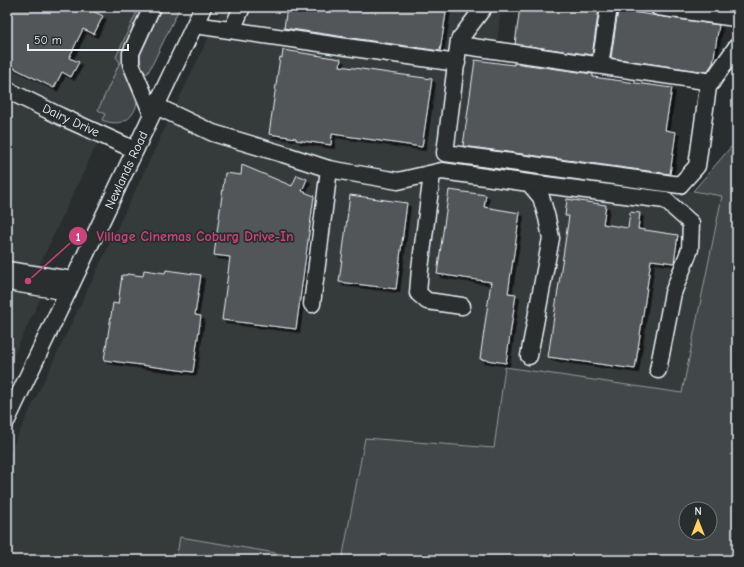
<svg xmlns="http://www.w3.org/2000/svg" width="744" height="567" viewBox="0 0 744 567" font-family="'Comic Neue',sans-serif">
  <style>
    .built { fill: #363a3b }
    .green { fill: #424648; stroke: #959ca0; fill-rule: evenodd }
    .building { fill: #535759; stroke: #e8f1f8; filter: url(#shadow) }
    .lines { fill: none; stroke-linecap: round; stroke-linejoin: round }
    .minor-casing { stroke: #e8f1f8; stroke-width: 19 }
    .minor { stroke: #2a2d2e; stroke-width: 16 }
    .labels { text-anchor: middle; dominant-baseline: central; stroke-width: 3.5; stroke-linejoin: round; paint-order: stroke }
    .street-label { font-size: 13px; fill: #e8f1f8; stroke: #2a2d2e }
    .leader { fill: none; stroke: #ca437a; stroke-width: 1.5 }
    .callout-dot { fill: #ca437a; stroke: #2a2d2e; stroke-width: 1.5 }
    .mark-label { font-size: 12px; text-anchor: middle; font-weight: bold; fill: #fff }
    .callout-label { font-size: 14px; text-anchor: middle; font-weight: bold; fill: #ca437a; stroke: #2a2d2e; stroke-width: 3.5; stroke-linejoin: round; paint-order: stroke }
  </style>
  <defs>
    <filter id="shadow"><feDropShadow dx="3.5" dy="3.5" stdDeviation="0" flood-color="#0009"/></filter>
  </defs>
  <rect width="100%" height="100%" fill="#2a2d2e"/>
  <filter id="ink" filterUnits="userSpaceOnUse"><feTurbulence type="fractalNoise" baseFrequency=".025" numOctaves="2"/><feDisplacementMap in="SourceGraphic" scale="8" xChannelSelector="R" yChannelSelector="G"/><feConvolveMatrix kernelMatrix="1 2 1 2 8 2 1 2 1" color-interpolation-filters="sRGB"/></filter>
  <g filter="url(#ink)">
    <g class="built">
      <polygon points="7,7 162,7 39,266 53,269 41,297 7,369"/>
      <polygon points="223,7 501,7 484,161 722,195 682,393 505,367 494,448 365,438 342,560 318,560 181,537 176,560 7,560 7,458"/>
    </g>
    <g class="green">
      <path d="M139 7H144L125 48C121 67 129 83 136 100 137 106 136 108 133 113 126 124 114 125 102 120L105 114 98 110 120 62 116 57Z"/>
      <polygon points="162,7 180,7 153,63 147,74 143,70 141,65 140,55"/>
      <path d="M737 140V560H342L365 438 494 448 505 367 682 393 722 196 693 191ZM686 509H710V533H686Z"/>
      <polygon points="180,537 318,560 176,560"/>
    </g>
    <g class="building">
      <polygon points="7,7 93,7 91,10 103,16 94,34 83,29 69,58 79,62 71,77 62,72 54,88 10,66 11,65 7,62"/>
      <polygon points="287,7 447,7 440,51 284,28"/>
      <polygon points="520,7 587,7 599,9 592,55 515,44"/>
      <polygon points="618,10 719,25 713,63 707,72 611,58"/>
      <polygon points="283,50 341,59 340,66 432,79 422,147 332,134 331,145 296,140 296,138 269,134 280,57 282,58"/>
      <polygon points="475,60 514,65 514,63 593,74 593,77 672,88 665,130 676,132 670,174 463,146"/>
      <polygon points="242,165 292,186 297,175 307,179 302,191 314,196 296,329 222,320 230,257 214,255 225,173 241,175"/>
      <polygon points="449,190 486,195 484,207 520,213 508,293 516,294 506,363 480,359 491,282 437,274"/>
      <polygon points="350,195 407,203 396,289 339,282"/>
      <polygon points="567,199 606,205 603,224 628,228 630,212 640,213 638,229 678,235 674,263 651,260 635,369 548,357 569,216 565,216"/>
      <polygon points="144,270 165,273 166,270 201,275 195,315 201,316 193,372 104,360 113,303 118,304 122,275 127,275 127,274 143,276"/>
    </g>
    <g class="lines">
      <defs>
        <g id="minor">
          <polyline points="484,7 459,40 445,153 680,185 697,166 708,87 737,46"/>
          <polyline points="658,7 735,18"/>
          <polyline points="195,25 457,63"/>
          <polyline points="232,30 242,7"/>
          <polyline points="459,45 712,82"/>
          <polyline points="600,65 609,7"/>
          <polyline points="7,90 60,116 135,150"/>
          <polyline points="156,106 213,133 283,154 329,169 398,181 442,171 529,183 541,197 547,218 551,238 529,356"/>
          <polyline points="152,114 131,64 131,53 152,7"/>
          <polyline points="432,174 420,269 418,293 427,301 462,306"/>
          <polyline points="529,183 665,200 691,223 690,249 673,293 658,370"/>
          <polyline points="7,270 73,280"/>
          <polyline points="7,282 68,292"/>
          <polyline points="312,304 329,169"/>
          <polyline points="7,420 203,7"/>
        </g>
      </defs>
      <use href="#minor" class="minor-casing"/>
      <use href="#minor" class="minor"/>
    </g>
  </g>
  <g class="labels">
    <g class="street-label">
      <text transform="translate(71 120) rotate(25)">Dairy Drive</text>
      <text transform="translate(126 170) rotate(-65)">Newlands Road</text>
    </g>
  </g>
  <path class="leader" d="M28 281L78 236"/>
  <g class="callout-dot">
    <circle cx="28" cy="281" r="4"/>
    <circle cx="78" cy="236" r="10"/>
  </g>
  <g class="mark-label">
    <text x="78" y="241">1</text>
  </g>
  <g class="callout-label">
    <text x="195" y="241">Village Cinemas Coburg Drive-In</text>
  </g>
  <rect width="744" height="567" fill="none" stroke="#2a2d2e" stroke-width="24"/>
  <rect x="12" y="12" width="720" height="543" fill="none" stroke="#e8f1f8" stroke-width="1.5" filter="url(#ink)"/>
  <g transform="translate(698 521)"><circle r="19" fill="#2a2d2e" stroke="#767b7f"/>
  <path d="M0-3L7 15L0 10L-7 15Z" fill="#ffd166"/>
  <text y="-6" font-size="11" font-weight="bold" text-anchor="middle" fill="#e8f1f8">N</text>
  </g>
  <path d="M28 44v6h100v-6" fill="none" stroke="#e8f1f8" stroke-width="2"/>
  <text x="34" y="44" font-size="12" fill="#e8f1f8" stroke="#2a2d2e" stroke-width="3" paint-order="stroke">50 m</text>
</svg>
